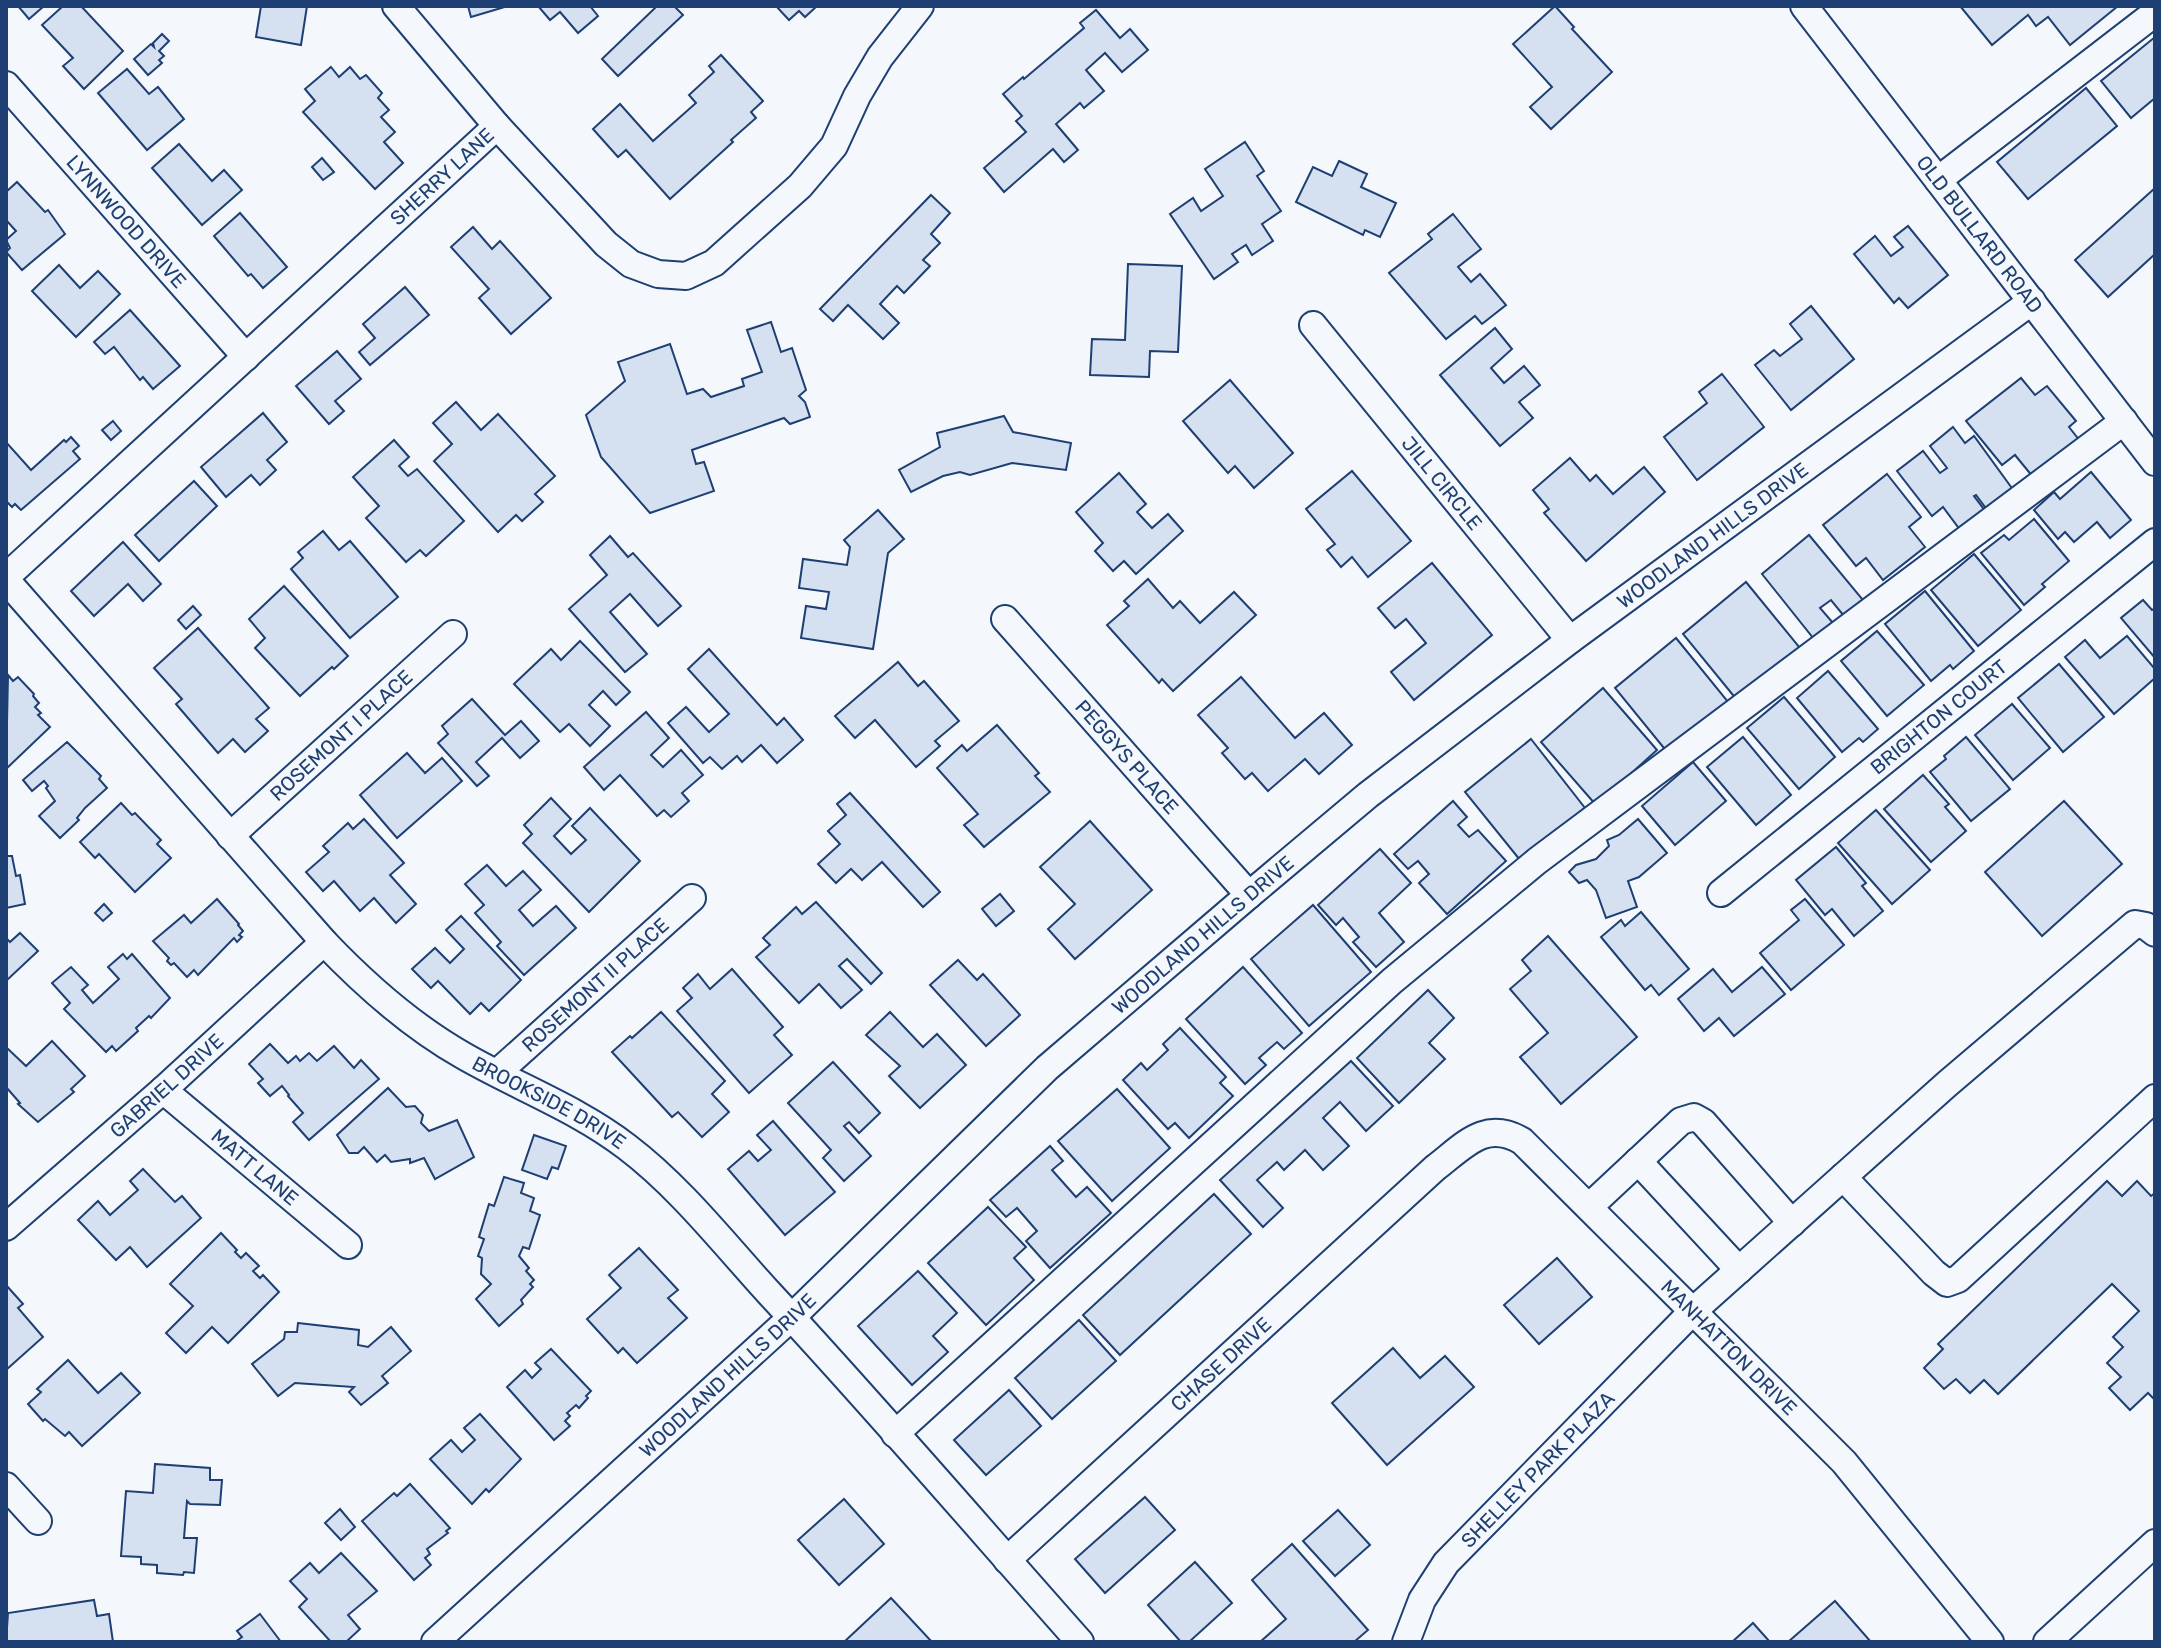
<svg xmlns="http://www.w3.org/2000/svg" width="2161" height="1648" viewBox="0 0 2161 1648" font-family="Rubik,sans-serif">
  <style>
    .building { fill: #d5e0f0; stroke: #1d3f73; stroke-width: 2 }
    .lines { fill: none; stroke-linecap: round; stroke-linejoin: round }
    .minor-casing { stroke: #1d3f73; stroke-width: 30 }
    .minor { stroke: #f4f7fb; stroke-width: 26 }
    .labels { text-anchor: middle; dominant-baseline: central; stroke-width: 6; stroke-linejoin: round; paint-order: stroke }
    .street-label { font-size: 20px; fill: #1d3f73; stroke: #f4f7fb }
  </style>
  <rect width="100%" height="100%" fill="#f4f7fb"/>
  <g class="building">
    <polygon points="18,6 44,6 29,19"/>
    <polygon points="63,6 81,6 123,51 84,89 63,66 73,58 42,25"/>
    <polygon points="261,6 307,6 301,45 256,37"/>
    <polygon points="468,6 508,6 471,17"/>
    <polygon points="538,6 590,6 598,16 578,33 560,12 550,20"/>
    <polygon points="657,6 674,6 683,15 618,76 602,59"/>
    <polygon points="776,6 817,6 805,17 799,11 789,20"/>
    <polygon points="1555,6 1574,27 1572,29 1612,72 1551,129 1530,107 1552,87 1513,44"/>
    <polygon points="1960,6 2118,6 2070,45 2048,17 2036,26 2028,15 1992,45"/>
    <polygon points="1096,10 1120,38 1130,29 1148,50 1122,72 1105,53 1086,70 1104,91 1084,108 1080,103 1056,124 1078,150 1064,162 1053,149 1004,192 984,168 1026,132 1016,121 1022,116 1003,94 1023,77 1024,79 1084,28 1080,23"/>
    <polygon points="162,34 169,41 159,51 164,56 159,60 162,63 148,75 134,59 151,44 154,47 153,43"/>
    <polygon points="2155,37 2155,98 2131,118 2101,81"/>
    <polygon points="721,55 763,101 751,112 756,118 731,140 733,142 670,199 626,150 618,157 593,129 620,104 653,141 696,103 689,95 714,72 709,66"/>
    <polygon points="331,67 339,77 350,67 360,79 366,75 382,93 378,98 389,110 381,117 395,132 384,142 403,163 375,189 303,112 315,101 305,89"/>
    <polygon points="127,69 149,94 158,87 184,119 147,150 98,93"/>
    <polygon points="2086,88 2117,126 2028,199 1997,162"/>
    <polygon points="1245,142 1264,171 1257,176 1281,211 1262,224 1273,241 1252,255 1246,245 1232,254 1238,262 1214,279 1170,214 1193,198 1201,211 1223,196 1205,169"/>
    <polygon points="179,144 212,181 224,170 242,190 202,225 152,168"/>
    <polygon points="322,158 334,172 323,180 312,167"/>
    <polygon points="1339,161 1367,174 1361,187 1396,203 1380,237 1365,230 1363,235 1296,202 1313,167 1332,176"/>
    <polygon points="17,182 45,212 48,210 65,234 22,270 6,252 10,248 6,240 16,231 6,220 6,192"/>
    <polygon points="2155,188 2155,254 2108,297 2075,260"/>
    <polygon points="931,195 950,213 931,234 940,243 923,260 930,266 904,293 897,286 880,304 899,323 883,339 848,305 833,321 820,309"/>
    <polygon points="240,213 287,267 263,288 251,274 248,276 214,236"/>
    <polygon points="1453,214 1481,249 1458,267 1471,282 1480,274 1506,305 1482,324 1475,316 1446,339 1389,273 1432,239 1428,234"/>
    <polygon points="1908,226 1948,275 1908,308 1899,298 1894,303 1854,254 1875,236 1891,256 1903,247 1894,237"/>
    <polygon points="473,227 492,249 500,241 551,298 511,334 479,298 489,289 451,247"/>
    <polygon points="1128,264 1182,266 1178,352 1150,351 1149,377 1090,375 1092,339 1125,340"/>
    <polygon points="59,265 80,288 98,271 120,294 76,337 32,291"/>
    <polygon points="405,287 429,315 370,365 359,352 375,338 363,324"/>
    <polygon points="1811,306 1854,359 1791,410 1755,365 1774,350 1780,356 1802,339 1790,324"/>
    <polygon points="130,310 180,366 153,389 143,377 140,380 114,347 105,354 94,342"/>
    <polygon points="771,322 781,352 792,348 806,390 799,396 805,402 810,417 790,424 784,418 692,450 696,464 704,462 714,491 650,513 601,457 586,415 625,381 618,362 670,344 687,394 703,389 711,397 744,386 742,379 762,372 747,330"/>
    <polygon points="1495,328 1512,349 1491,368 1504,383 1524,366 1540,385 1519,402 1533,418 1500,446 1440,375"/>
    <polygon points="337,351 361,379 335,401 344,411 329,424 296,386"/>
    <polygon points="1722,374 1764,427 1697,480 1664,437 1707,403 1699,392"/>
    <polygon points="2021,378 2035,395 2047,386 2076,421 2069,427 2080,441 2033,477 2015,455 2002,465 1966,421"/>
    <polygon points="1230,380 1293,453 1254,488 1235,466 1228,473 1183,421"/>
    <polygon points="456,402 481,430 498,414 555,476 535,494 543,502 522,521 516,515 498,532 434,461 452,444 433,423"/>
    <polygon points="263,413 287,442 267,460 276,470 260,485 251,475 226,497 201,467"/>
    <polygon points="1004,416 1013,432 1071,443 1066,470 1012,463 970,475 960,472 943,476 911,492 899,470 940,447 937,433"/>
    <polygon points="113,421 121,431 111,440 102,430"/>
    <polygon points="1953,427 1965,443 1974,436 2014,491 1988,511 1976,495 1974,496 1986,512 1961,531 1943,507 1932,516 1897,471 1923,451 1940,473 1947,468 1930,446"/>
    <polygon points="71,437 79,446 73,451 80,459 21,510 15,504 12,507 6,501 6,442 31,470 64,440 66,442"/>
    <polygon points="394,440 409,457 399,466 408,476 417,469 464,521 426,556 420,550 406,562 366,518 379,506 353,477"/>
    <polygon points="1570,458 1590,481 1596,475 1613,494 1644,467 1665,492 1586,561 1544,513 1549,509 1533,490"/>
    <polygon points="1352,471 1411,541 1368,577 1352,557 1341,567 1327,550 1335,544 1306,509"/>
    <polygon points="2091,472 2131,520 2110,538 2097,522 2074,542 2065,532 2058,539 2034,510 2054,492 2060,499"/>
    <polygon points="1119,473 1146,504 1137,512 1152,528 1168,514 1183,531 1136,574 1124,561 1113,571 1095,551 1103,543 1076,512"/>
    <polygon points="1887,474 1921,517 1909,527 1925,547 1883,580 1866,558 1856,566 1823,525"/>
    <polygon points="194,481 217,506 159,561 135,535"/>
    <polygon points="878,510 904,539 888,553 873,649 801,638 806,606 826,609 829,592 799,588 803,559 847,565 850,547 844,540"/>
    <polygon points="2034,519 2069,561 2042,584 2045,587 2024,605 1981,553 2004,535 2009,540"/>
    <polygon points="323,531 339,550 350,541 398,597 350,638 291,569 303,558 298,552"/>
    <polygon points="1809,535 1863,600 1844,616 1831,600 1820,608 1833,623 1814,639 1762,574"/>
    <polygon points="610,536 628,557 633,553 681,606 658,626 630,594 610,612 647,654 625,672 569,609 607,575 590,555"/>
    <polygon points="123,542 161,584 143,601 128,584 94,616 71,591"/>
    <polygon points="1974,554 2021,610 1978,646 1931,590"/>
    <polygon points="1432,563 1492,635 1414,700 1391,672 1426,643 1406,619 1395,628 1378,608"/>
    <polygon points="1148,579 1173,608 1180,601 1200,623 1234,592 1256,615 1173,691 1162,679 1159,683 1107,625 1129,606 1124,601"/>
    <polygon points="1746,582 1800,648 1737,700 1683,634"/>
    <polygon points="284,586 348,656 334,669 332,667 300,696 255,648 265,638 249,619"/>
    <polygon points="1925,591 1974,651 1953,669 1950,665 1931,681 1885,624"/>
    <polygon points="2143,600 2152,610 2155,608 2155,658 2121,618"/>
    <polygon points="193,606 201,615 186,629 178,620"/>
    <polygon points="198,628 269,708 256,719 268,731 245,752 233,739 218,753 176,704 182,699 154,668"/>
    <polygon points="1877,631 1924,685 1887,716 1841,661"/>
    <polygon points="2127,636 2155,669 2155,678 2114,714 2065,657 2085,640 2100,658"/>
    <polygon points="1676,638 1729,703 1668,753 1615,688"/>
    <polygon points="580,641 630,692 616,705 603,691 589,705 610,726 590,746 569,724 560,732 514,684 551,649 561,660"/>
    <polygon points="709,649 777,725 784,718 803,740 777,763 761,745 742,762 737,756 722,769 710,757 703,763 668,723 686,707 709,732 729,714 688,669"/>
    <polygon points="898,662 918,686 924,681 959,721 935,741 940,746 916,767 875,720 855,738 835,716"/>
    <polygon points="2059,664 2104,717 2063,752 2018,698"/>
    <polygon points="1828,671 1878,729 1863,742 1859,738 1842,752 1797,698"/>
    <polygon points="8,675 13,681 18,677 34,694 33,696 39,703 35,707 41,713 38,715 50,727 6,769"/>
    <polygon points="1241,677 1295,738 1324,713 1352,745 1319,774 1305,759 1268,791 1252,773 1245,779 1222,753 1228,748 1198,715"/>
    <polygon points="1603,688 1657,750 1596,805 1541,742"/>
    <polygon points="1784,697 1835,757 1799,789 1747,728"/>
    <polygon points="472,699 505,735 521,721 539,741 520,758 502,738 476,762 489,776 477,786 438,743 448,734 442,726"/>
    <polygon points="2012,704 2050,748 2013,780 1975,735"/>
    <polygon points="646,712 669,738 651,755 663,767 681,750 703,775 682,793 689,801 671,817 664,810 657,816 620,775 604,790 584,767"/>
    <polygon points="997,725 1039,773 1035,776 1050,792 984,847 964,825 978,814 937,768 962,745 967,751"/>
    <polygon points="1743,737 1791,795 1756,825 1707,767"/>
    <polygon points="1966,737 2010,789 1971,821 1930,772 1946,759 1944,756"/>
    <polygon points="1531,739 1585,808 1520,860 1465,792"/>
    <polygon points="67,742 101,776 99,779 107,788 85,808 77,818 79,820 60,838 39,816 55,801 46,788 48,786 44,781 32,791 23,780"/>
    <polygon points="407,753 425,773 442,758 462,781 397,838 360,795"/>
    <polygon points="1693,762 1726,801 1675,845 1642,806"/>
    <polygon points="1923,775 1949,804 1945,807 1966,831 1931,862 1884,809"/>
    <polygon points="850,793 940,892 923,907 882,862 862,880 851,869 836,883 818,864 840,844 828,831 846,815 837,804"/>
    <polygon points="551,798 571,819 554,836 571,854 586,840 572,826 590,808 640,861 589,912 523,843 532,834 524,825"/>
    <polygon points="1453,801 1467,817 1458,825 1469,837 1478,830 1506,861 1447,914 1419,883 1429,874 1418,861 1408,869 1394,854"/>
    <polygon points="2064,801 2122,864 2042,936 1985,872"/>
    <polygon points="121,803 132,815 135,813 161,840 157,844 171,858 135,892 99,854 95,858 80,842"/>
    <polygon points="1876,810 1930,870 1892,904 1838,843"/>
    <polygon points="364,819 404,863 390,875 416,904 396,923 374,898 360,911 334,881 323,891 306,872 329,852 323,846 348,823 353,829"/>
    <polygon points="1638,819 1667,853 1639,877 1628,881 1637,907 1606,918 1596,890 1587,880 1579,883 1569,872 1576,865 1596,859 1609,846 1607,840 1619,835"/>
    <polygon points="1090,821 1152,890 1075,959 1048,929 1075,904 1040,867"/>
    <polygon points="1836,847 1866,883 1862,886 1883,911 1854,936 1832,909 1825,915 1796,880"/>
    <polygon points="1380,849 1411,883 1379,913 1404,942 1376,967 1353,942 1359,937 1343,918 1336,925 1318,905"/>
    <polygon points="6,856 12,856 16,876 20,875 25,904 6,908"/>
    <polygon points="487,865 506,886 523,871 541,890 519,910 533,926 556,906 576,928 524,975 497,946 501,942 475,913 484,905 465,884"/>
    <polygon points="1000,894 1014,911 996,926 982,909"/>
    <polygon points="217,899 239,924 238,925 243,931 239,935 242,937 237,942 234,938 198,975 194,970 187,977 174,963 171,965 167,961 169,958 153,941 184,915 191,923"/>
    <polygon points="1805,899 1844,945 1791,990 1760,953 1799,920 1791,910"/>
    <polygon points="816,902 882,973 871,984 847,959 839,966 862,990 841,1008 819,984 799,1003 756,957 770,945 763,938 796,907 802,914"/>
    <polygon points="104,904 112,913 103,921 95,913"/>
    <polygon points="1313,905 1371,972 1309,1026 1251,959"/>
    <polygon points="1641,912 1689,969 1659,995 1651,985 1645,990 1601,937 1621,920 1625,926"/>
    <polygon points="461,916 521,980 489,1011 481,1003 470,1014 438,981 431,988 412,969 435,948 450,963 464,949 446,930"/>
    <polygon points="20,933 38,951 6,981 6,938 10,942"/>
    <polygon points="1548,936 1637,1037 1561,1104 1520,1057 1548,1033 1510,989 1531,971 1522,960"/>
    <polygon points="123,954 127,959 132,954 170,998 151,1018 149,1016 136,1028 138,1031 116,1051 112,1046 106,1052 64,1009 70,1003 52,983 71,967 88,985 82,990 93,1003 119,979 108,967"/>
    <polygon points="958,960 977,980 983,974 1020,1015 986,1046 930,985"/>
    <polygon points="1243,967 1302,1033 1284,1049 1277,1042 1259,1058 1266,1065 1245,1084 1186,1019"/>
    <polygon points="1762,967 1785,994 1734,1036 1719,1018 1704,1031 1678,999 1713,969 1732,992"/>
    <polygon points="732,969 783,1027 774,1035 792,1055 749,1093 677,1011 692,998 683,988 698,974 710,989"/>
    <polygon points="1428,990 1454,1018 1429,1043 1445,1059 1399,1103 1357,1058"/>
    <polygon points="661,1012 725,1081 712,1094 729,1112 702,1137 678,1112 672,1117 612,1052 630,1036 632,1038"/>
    <polygon points="890,1012 923,1047 937,1034 966,1065 920,1108 889,1076 900,1066 866,1035"/>
    <polygon points="1180,1028 1226,1077 1220,1083 1233,1096 1189,1138 1175,1123 1168,1129 1123,1080 1141,1063 1147,1070 1168,1050 1163,1044"/>
    <polygon points="52,1041 85,1076 71,1089 74,1092 38,1122 18,1104 20,1103 6,1087 6,1047 26,1066"/>
    <polygon points="270,1044 288,1063 296,1056 300,1061 309,1053 317,1061 334,1046 354,1068 361,1060 379,1079 309,1140 293,1122 303,1113 288,1096 289,1095 282,1086 270,1096 258,1083 263,1079 249,1064"/>
    <polygon points="1351,1061 1393,1106 1366,1131 1340,1102 1323,1118 1349,1146 1323,1170 1305,1150 1284,1170 1277,1162 1257,1180 1283,1208 1263,1227 1220,1180"/>
    <polygon points="833,1062 880,1113 859,1133 849,1122 844,1126 871,1156 844,1181 823,1158 831,1150 788,1103"/>
    <polygon points="388,1088 406,1107 415,1106 423,1115 421,1123 429,1131 457,1120 474,1157 435,1179 424,1158 410,1163 410,1159 391,1162 385,1155 377,1162 364,1147 358,1153 349,1153 337,1135"/>
    <polygon points="1117,1089 1170,1148 1112,1201 1058,1141"/>
    <polygon points="773,1121 835,1192 785,1235 728,1169 749,1151 758,1161 771,1150 757,1135"/>
    <polygon points="534,1135 566,1146 558,1169 552,1167 547,1179 522,1170"/>
    <polygon points="1050,1146 1063,1161 1052,1170 1076,1197 1087,1187 1111,1213 1050,1268 1026,1241 1037,1231 1017,1208 1006,1217 990,1200"/>
    <polygon points="143,1169 175,1202 182,1196 201,1218 147,1267 130,1247 116,1260 78,1220 98,1201 110,1215 138,1190 130,1181"/>
    <polygon points="504,1177 524,1183 521,1193 534,1198 530,1211 540,1215 529,1249 523,1247 519,1256 529,1268 526,1271 534,1280 530,1284 533,1287 521,1300 523,1304 499,1326 476,1299 491,1284 481,1274 482,1258 478,1256 484,1239 479,1237 489,1204 494,1206"/>
    <polygon points="2107,1181 2122,1196 2137,1181 2151,1196 2155,1193 2155,1400 2148,1393 2130,1410 2109,1388 2121,1377 2107,1363 2123,1347 2113,1337 2139,1311 2112,1284 1998,1394 1984,1380 1970,1393 1956,1379 1944,1389 1924,1368 1943,1349 1938,1344"/>
    <polygon points="1214,1194 1251,1234 1120,1355 1083,1315"/>
    <polygon points="988,1207 1026,1247 1014,1258 1034,1280 986,1325 928,1263"/>
    <polygon points="221,1233 237,1250 235,1252 241,1258 246,1253 259,1266 253,1271 260,1278 263,1275 279,1292 228,1343 212,1327 186,1353 166,1333 193,1306 170,1284"/>
    <polygon points="639,1248 678,1290 668,1298 687,1318 637,1363 623,1348 618,1353 587,1319 621,1288 609,1275"/>
    <polygon points="1557,1258 1592,1297 1539,1344 1504,1305"/>
    <polygon points="918,1271 957,1313 933,1336 948,1352 912,1385 858,1326"/>
    <polygon points="6,1285 23,1304 18,1308 43,1337 6,1370"/>
    <polygon points="1079,1320 1116,1361 1052,1419 1015,1378"/>
    <polygon points="298,1323 359,1330 358,1345 368,1347 391,1327 411,1351 382,1376 388,1383 361,1405 349,1392 354,1387 295,1383 278,1396 252,1364 284,1339 285,1332 297,1332"/>
    <polygon points="1393,1348 1420,1378 1445,1356 1474,1387 1387,1465 1332,1403"/>
    <polygon points="551,1349 591,1391 586,1396 588,1398 579,1408 576,1405 567,1413 570,1416 565,1421 570,1426 554,1440 507,1387 525,1370 532,1378 541,1369 535,1363"/>
    <polygon points="68,1360 98,1393 121,1373 140,1393 82,1446 69,1432 65,1436 45,1419 43,1421 28,1404 41,1392 37,1389"/>
    <polygon points="1009,1390 1041,1426 986,1475 954,1440"/>
    <polygon points="480,1414 521,1459 489,1492 486,1489 472,1504 430,1459 451,1440 462,1452 475,1440 464,1428"/>
    <polygon points="155,1464 210,1468 210,1480 222,1480 220,1505 190,1504 187,1501 184,1538 197,1538 194,1573 184,1572 183,1575 157,1573 157,1565 141,1564 141,1557 121,1556 126,1491 153,1493"/>
    <polygon points="410,1484 450,1528 446,1531 448,1533 427,1549 430,1554 425,1558 431,1565 414,1580 362,1521 394,1493 397,1496"/>
    <polygon points="1145,1497 1175,1530 1105,1593 1075,1559"/>
    <polygon points="844,1499 884,1544 839,1585 798,1540"/>
    <polygon points="340,1509 355,1527 341,1540 325,1523"/>
    <polygon points="1338,1510 1370,1545 1335,1576 1303,1541"/>
    <polygon points="1292,1544 1368,1630 1354,1642 1260,1642 1286,1619 1252,1580"/>
    <polygon points="341,1553 377,1591 348,1615 360,1629 346,1642 331,1642 299,1607 307,1599 290,1581 310,1563 319,1573"/>
    <polygon points="1195,1562 1232,1603 1189,1642 1181,1642 1148,1605"/>
    <polygon points="891,1598 932,1642 844,1642"/>
    <polygon points="94,1600 97,1616 109,1614 113,1642 6,1642 8,1613"/>
    <polygon points="1835,1601 1871,1642 1788,1642"/>
    <polygon points="260,1614 281,1642 235,1642 242,1637 237,1631"/>
    <polygon points="1753,1623 1770,1642 1732,1642"/>
  </g>
  <g class="lines">
    <defs>
      <g id="minor">
        <polyline points="396,6 497,126 606,244 631,264 658,274 686,276 714,263 800,186 834,146 857,96 880,57 920,6"/>
        <path id="s1" d="M1804 6 2155 462"/>
        <path id="s2" d="M6 85 246 357"/>
        <polyline points="1938,180 2155,13"/>
        <path id="s3" d="M1313 325 1570 640"/>
        <path id="s4" d="M6 577 497 126"/>
        <path id="s5" d="M6 580 324 942C366 986 411 1026 464 1056 518 1087 578 1109 627 1147 681 1188 725 1245 770 1294 876 1408 977 1526 1080 1642"/>
        <path id="s6" d="M1005 619 1249 895"/>
        <path id="s7" d="M230 836 453 634"/>
        <path id="s8" d="M1721 893 2155 542"/>
        <path id="s9" d="M497 1073 692 898"/>
        <path id="s10" d="M163 1090 348 1245"/>
        <polyline points="1638,1161 1739,1270"/>
        <polyline points="1843,1177 1934,1273 1947,1283 1958,1279 2155,1098"/>
        <polyline points="1589,1207 1681,1121 1694,1117 1703,1122 1792,1223"/>
        <path id="s11" d="M6 1227 163 1090 324 942"/>
        <polyline points="895,1434 1392,981 1537,861 2124,421"/>
        <polyline points="6,1486 38,1521"/>
        <path id="s12" d="M1007 1560 1435 1168C1464 1146 1485 1119 1522 1141L1844 1462 1990 1642"/>
        <path id="s13" d="M435 1642 792 1317 1047 1068 1249 895 1368 795 1570 640 2032 301"/>
        <path id="s14" d="M1406 1642 1422 1600 1446 1563 1693 1311 1947 1084 2135 924 2146 926 2155 933"/>
        <polyline points="2047,1642 2155,1543"/>
      </g>
    </defs>
    <use href="#minor" class="minor-casing"/>
    <use href="#minor" class="minor"/>
  </g>
  <g class="labels">
    <g class="street-label">
      <text stroke="none"><textPath href="#s4" startOffset="592">SHERRY LANE</textPath></text>
      <text stroke="none"><textPath href="#s2" startOffset="182">LYNNWOOD DRIVE</textPath></text>
      <text stroke="none"><textPath href="#s1" startOffset="288">OLD BULLARD ROAD</textPath></text>
      <text stroke="none"><textPath href="#s3" startOffset="204">JILL CIRCLE</textPath></text>
      <text stroke="none"><textPath href="#s13" startOffset="1692">WOODLAND HILLS DRIVE</textPath></text>
      <text stroke="none"><textPath href="#s8" startOffset="280">BRIGHTON COURT</textPath></text>
      <text stroke="none"><textPath href="#s7" startOffset="150">ROSEMONT I PLACE</textPath></text>
      <text stroke="none"><textPath href="#s6" startOffset="184">PEGGYS PLACE</textPath></text>
      <text stroke="none"><textPath href="#s13" startOffset="1044">WOODLAND HILLS DRIVE</textPath></text>
      <text stroke="none"><textPath href="#s9" startOffset="132">ROSEMONT II PLACE</textPath></text>
      <text stroke="none"><textPath href="#s11" startOffset="214">GABRIEL DRIVE</textPath></text>
      <text stroke="none"><textPath href="#s5" startOffset="760">BROOKSIDE DRIVE</textPath></text>
      <text stroke="none"><textPath href="#s10" startOffset="120">MATT LANE</textPath></text>
      <text stroke="none"><textPath href="#s12" startOffset="972">MANHATTON DRIVE</textPath></text>
      <text stroke="none"><textPath href="#s12" startOffset="290">CHASE DRIVE</textPath></text>
      <text stroke="none"><textPath href="#s13" startOffset="396">WOODLAND HILLS DRIVE</textPath></text>
      <text stroke="none"><textPath href="#s14" startOffset="220">SHELLEY PARK PLAZA</textPath></text>
    </g>
  </g>
  <rect width="2161" height="1648" fill="none" stroke="#1d3f73" stroke-width="16"/>
</svg>
